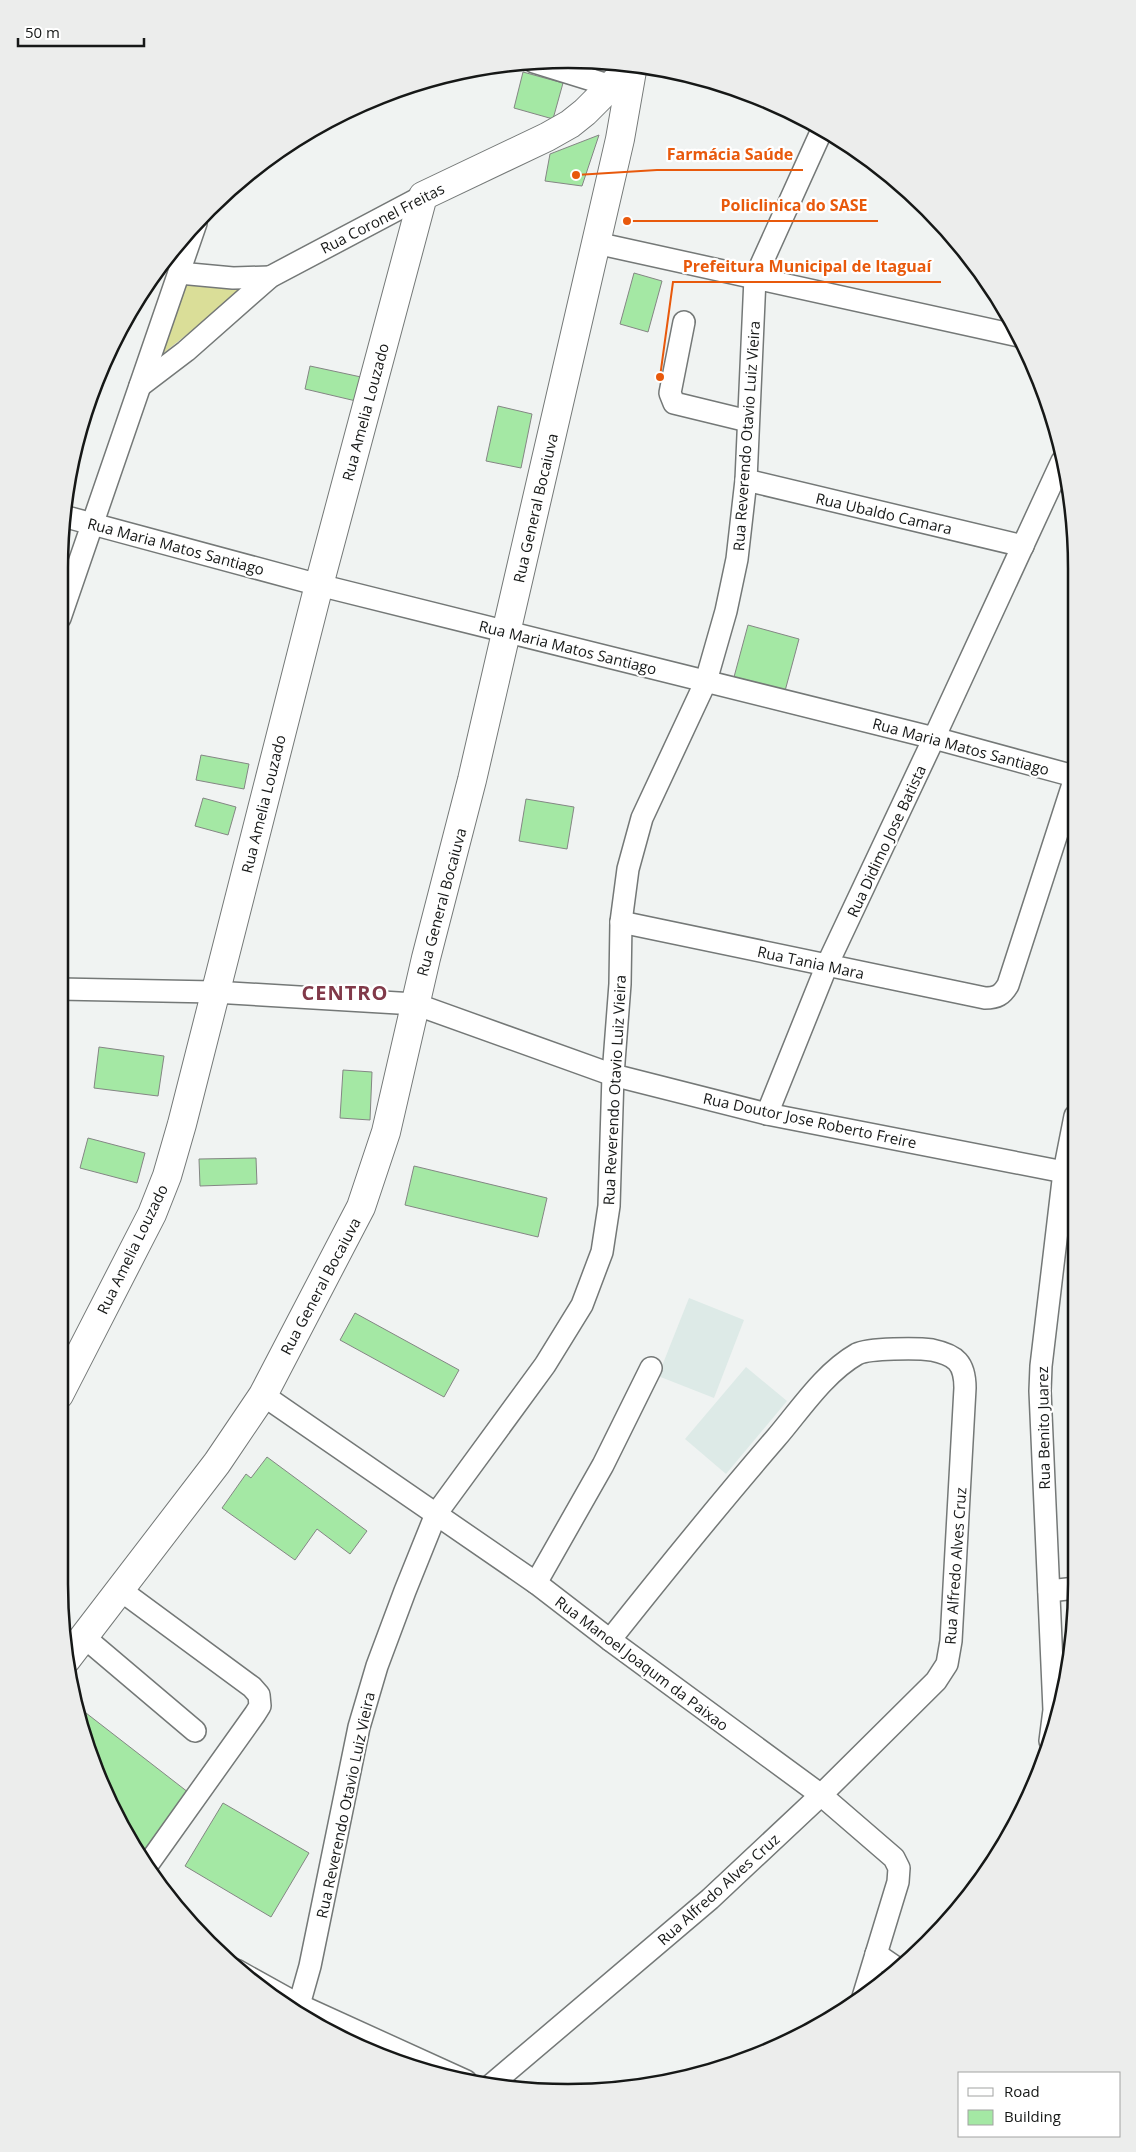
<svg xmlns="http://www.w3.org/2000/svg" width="1136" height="2152" viewBox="0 0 1136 2152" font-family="'Open Sans',sans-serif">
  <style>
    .built { fill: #ddeae7 }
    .green { fill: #dade98 }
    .building { fill: #a4e8a4; stroke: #848684 }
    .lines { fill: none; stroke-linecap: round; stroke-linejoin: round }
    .minor-casing { stroke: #747877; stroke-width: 24 }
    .major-casing { stroke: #747877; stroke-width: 30 }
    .minor { stroke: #fff; stroke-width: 21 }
    .major { stroke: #fff; stroke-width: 28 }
    .labels { text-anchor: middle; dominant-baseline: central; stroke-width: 4.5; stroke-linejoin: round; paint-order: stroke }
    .street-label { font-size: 15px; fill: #161817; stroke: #fff }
    .district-label { font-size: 20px; font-weight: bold; letter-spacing: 1px; fill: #813949; stroke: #fff }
    .rim { fill: none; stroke: #161817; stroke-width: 2.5 }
    .leader { fill: none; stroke: #e8590c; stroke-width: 2 }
    .callout-dot { fill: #e8590c; stroke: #fff; stroke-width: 2 }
    .callout-label { font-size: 16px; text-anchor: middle; font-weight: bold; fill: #e8590c; stroke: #fff; stroke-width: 4.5; stroke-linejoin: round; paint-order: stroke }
  </style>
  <rect width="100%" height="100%" fill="#f0f3f2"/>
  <g class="built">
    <polygon points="689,1298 744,1320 714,1398 658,1376"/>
    <polygon points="746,1367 787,1401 726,1474 685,1439"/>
  </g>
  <polygon class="green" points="182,284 248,286 156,359"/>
  <g class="building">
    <polygon points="523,72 563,83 553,119 514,108"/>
    <polygon points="599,135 582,186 545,181 550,154"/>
    <polygon points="634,273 662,281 648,332 620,324"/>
    <polygon points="310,366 361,377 356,401 305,389"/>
    <polygon points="498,406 532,414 521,468 486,461"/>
    <polygon points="748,625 799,639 785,691 734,677"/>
    <polygon points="201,755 249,764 244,789 196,780"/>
    <polygon points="203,798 236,807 228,835 195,826"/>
    <polygon points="526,799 574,807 567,849 519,841"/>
    <polygon points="99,1047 164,1056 158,1096 94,1088"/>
    <polygon points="343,1070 372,1072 370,1120 340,1118"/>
    <polygon points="88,1138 145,1153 137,1183 80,1168"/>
    <polygon points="256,1158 257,1184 200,1186 199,1159"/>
    <polygon points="414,1166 547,1198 538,1237 405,1205"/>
    <polygon points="355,1313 459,1370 444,1397 340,1340"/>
    <polygon points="267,1457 367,1531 350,1554 317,1529 295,1560 222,1508 246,1474 251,1478"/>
    <polygon points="77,1706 193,1796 142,1862 127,1838 86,1748 75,1708"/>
    <polygon points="223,1803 309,1853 271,1917 185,1866"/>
  </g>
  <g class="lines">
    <defs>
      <g id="minor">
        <polyline points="534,62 624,90"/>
        <polyline points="596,243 1019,336"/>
        <polyline points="179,273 233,278 270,277"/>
        <polyline points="684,322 670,393 674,403 748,421"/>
        <polyline points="140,386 186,351 270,277 423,196"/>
        <polyline points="746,480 1023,546"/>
        <polyline points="63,516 319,585 934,738 1074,776"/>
        <polyline points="60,618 196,223"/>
        <path d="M621 922 985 998C997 998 1002 995 1008 985L1074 781"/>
        <polyline points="59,989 214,992 415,1004 613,1075 767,1114 1064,1172"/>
        <polyline points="767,1114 827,965 934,738 1062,461"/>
        <polyline points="263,1395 536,1583 610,1640 821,1795 894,1858 899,1868 898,1882 863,1997"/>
        <polyline points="536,1583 603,1465 651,1368"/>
        <polyline points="119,1589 252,1687 259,1695 260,1706 255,1714 146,1867"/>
        <polyline points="1049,1591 1076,1588"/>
        <polyline points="84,1637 195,1731"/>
        <polyline points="1050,1741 1054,1710 1040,1391 1041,1366 1064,1172 1075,1116"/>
        <polyline points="876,1954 898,1969"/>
        <polyline points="236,1970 299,2005 466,2081"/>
        <polyline points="299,2015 299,2005 310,1966 359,1727 377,1666 405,1591 436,1514 545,1365 582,1305 602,1252 609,1206 613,1075 620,984 621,922 628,869 642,818 706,681 726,611 737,559 746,480 755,278 822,130"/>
        <path d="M491 2085 710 1899 821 1795 936 1681 947 1664 951 1641 965 1388C965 1363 956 1355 932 1350 918 1348 869 1348 857 1354 824 1373 800 1410 776 1438 719 1504 664 1572 610 1640"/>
      </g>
      <g id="major">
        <polyline points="59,1395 152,1214 167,1176 182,1124 319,585 423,196 547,137 570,124 585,112 632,65"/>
        <polyline points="66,1660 217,1463 263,1395 361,1207 386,1132 426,958 472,780 620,139 633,65"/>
      </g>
    </defs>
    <use href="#minor" class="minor-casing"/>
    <use href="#major" class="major-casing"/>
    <use href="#minor" class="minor"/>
    <use href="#major" class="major"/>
  </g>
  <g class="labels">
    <g class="street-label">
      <text transform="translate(382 218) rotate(-27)">Rua Coronel Freitas</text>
      <text transform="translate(365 412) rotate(-75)">Rua Amelia Louzado</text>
      <text transform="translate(746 436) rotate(-86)">Rua Reverendo Otavio Luiz Vieira</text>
      <text transform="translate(535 508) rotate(-77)">Rua General Bocaiuva</text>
      <text transform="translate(884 513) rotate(13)">Rua Ubaldo Camara</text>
      <text transform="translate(176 546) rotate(15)">Rua Maria Matos Santiago</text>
      <text transform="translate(568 647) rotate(14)">Rua Maria Matos Santiago</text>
      <text transform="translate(961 746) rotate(15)">Rua Maria Matos Santiago</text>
      <text transform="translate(263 804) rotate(-76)">Rua Amelia Louzado</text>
      <text transform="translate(886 841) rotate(-65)">Rua Didimo Jose Batista</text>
      <text transform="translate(441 902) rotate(-75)">Rua General Bocaiuva</text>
      <text transform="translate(811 962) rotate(12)">Rua Tania Mara</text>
      <text transform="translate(614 1090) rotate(-87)">Rua Reverendo Otavio Luiz Vieira</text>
      <text transform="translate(810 1120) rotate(12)">Rua Doutor Jose Roberto Freire</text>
      <text transform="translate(132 1249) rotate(-64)">Rua Amelia Louzado</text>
      <text transform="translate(320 1286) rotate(-62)">Rua General Bocaiuva</text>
      <text transform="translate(1043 1428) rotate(-91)">Rua Benito Juarez</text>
      <text transform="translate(955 1566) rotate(-86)">Rua Alfredo Alves Cruz</text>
      <text transform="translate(642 1663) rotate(37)">Rua Manoel Joaqum da Paixao</text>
      <text transform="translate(345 1805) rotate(-78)">Rua Reverendo Otavio Luiz Vieira</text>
      <text transform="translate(718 1889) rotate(-42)">Rua Alfredo Alves Cruz</text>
    </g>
    <g class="district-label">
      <text x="345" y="992">CENTRO</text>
    </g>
  </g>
  <path d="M0 0H1136V2152H0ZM568 68H568A500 500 0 0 1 1068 568V1584A500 500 0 0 1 568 2084H568A500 500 0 0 1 68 1584V568A500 500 0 0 1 568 68Z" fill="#ecedec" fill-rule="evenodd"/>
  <path class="rim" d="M568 68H568A500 500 0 0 1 1068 568V1584A500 500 0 0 1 568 2084H568A500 500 0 0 1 68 1584V568A500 500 0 0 1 568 68Z"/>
  <path class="leader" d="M576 175L657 170H803M627 221L711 221H878M660 377L673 282H941"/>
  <g class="callout-dot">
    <circle cx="576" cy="175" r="5"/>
    <circle cx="627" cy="221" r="5"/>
    <circle cx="660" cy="377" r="5"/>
  </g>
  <g class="callout-label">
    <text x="730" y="160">Farmácia Saúde</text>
    <text x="794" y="211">Policlinica do SASE</text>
    <text x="807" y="272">Prefeitura Municipal de Itaguaí</text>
  </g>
  <rect x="958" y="2072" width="162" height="65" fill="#ffffff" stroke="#a2a3a2"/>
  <rect x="968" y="2088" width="25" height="8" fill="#ffffff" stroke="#a2a3a2"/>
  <text x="1004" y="2097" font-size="15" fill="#161817">Road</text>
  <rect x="968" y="2110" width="25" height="15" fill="#a4e8a4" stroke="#a2a3a2"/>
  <text x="1004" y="2122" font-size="15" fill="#161817">Building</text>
  <path d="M18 38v8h126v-8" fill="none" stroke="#161817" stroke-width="2.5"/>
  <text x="25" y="38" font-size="15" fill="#161817" stroke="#ffffff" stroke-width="4" paint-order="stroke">50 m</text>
</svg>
